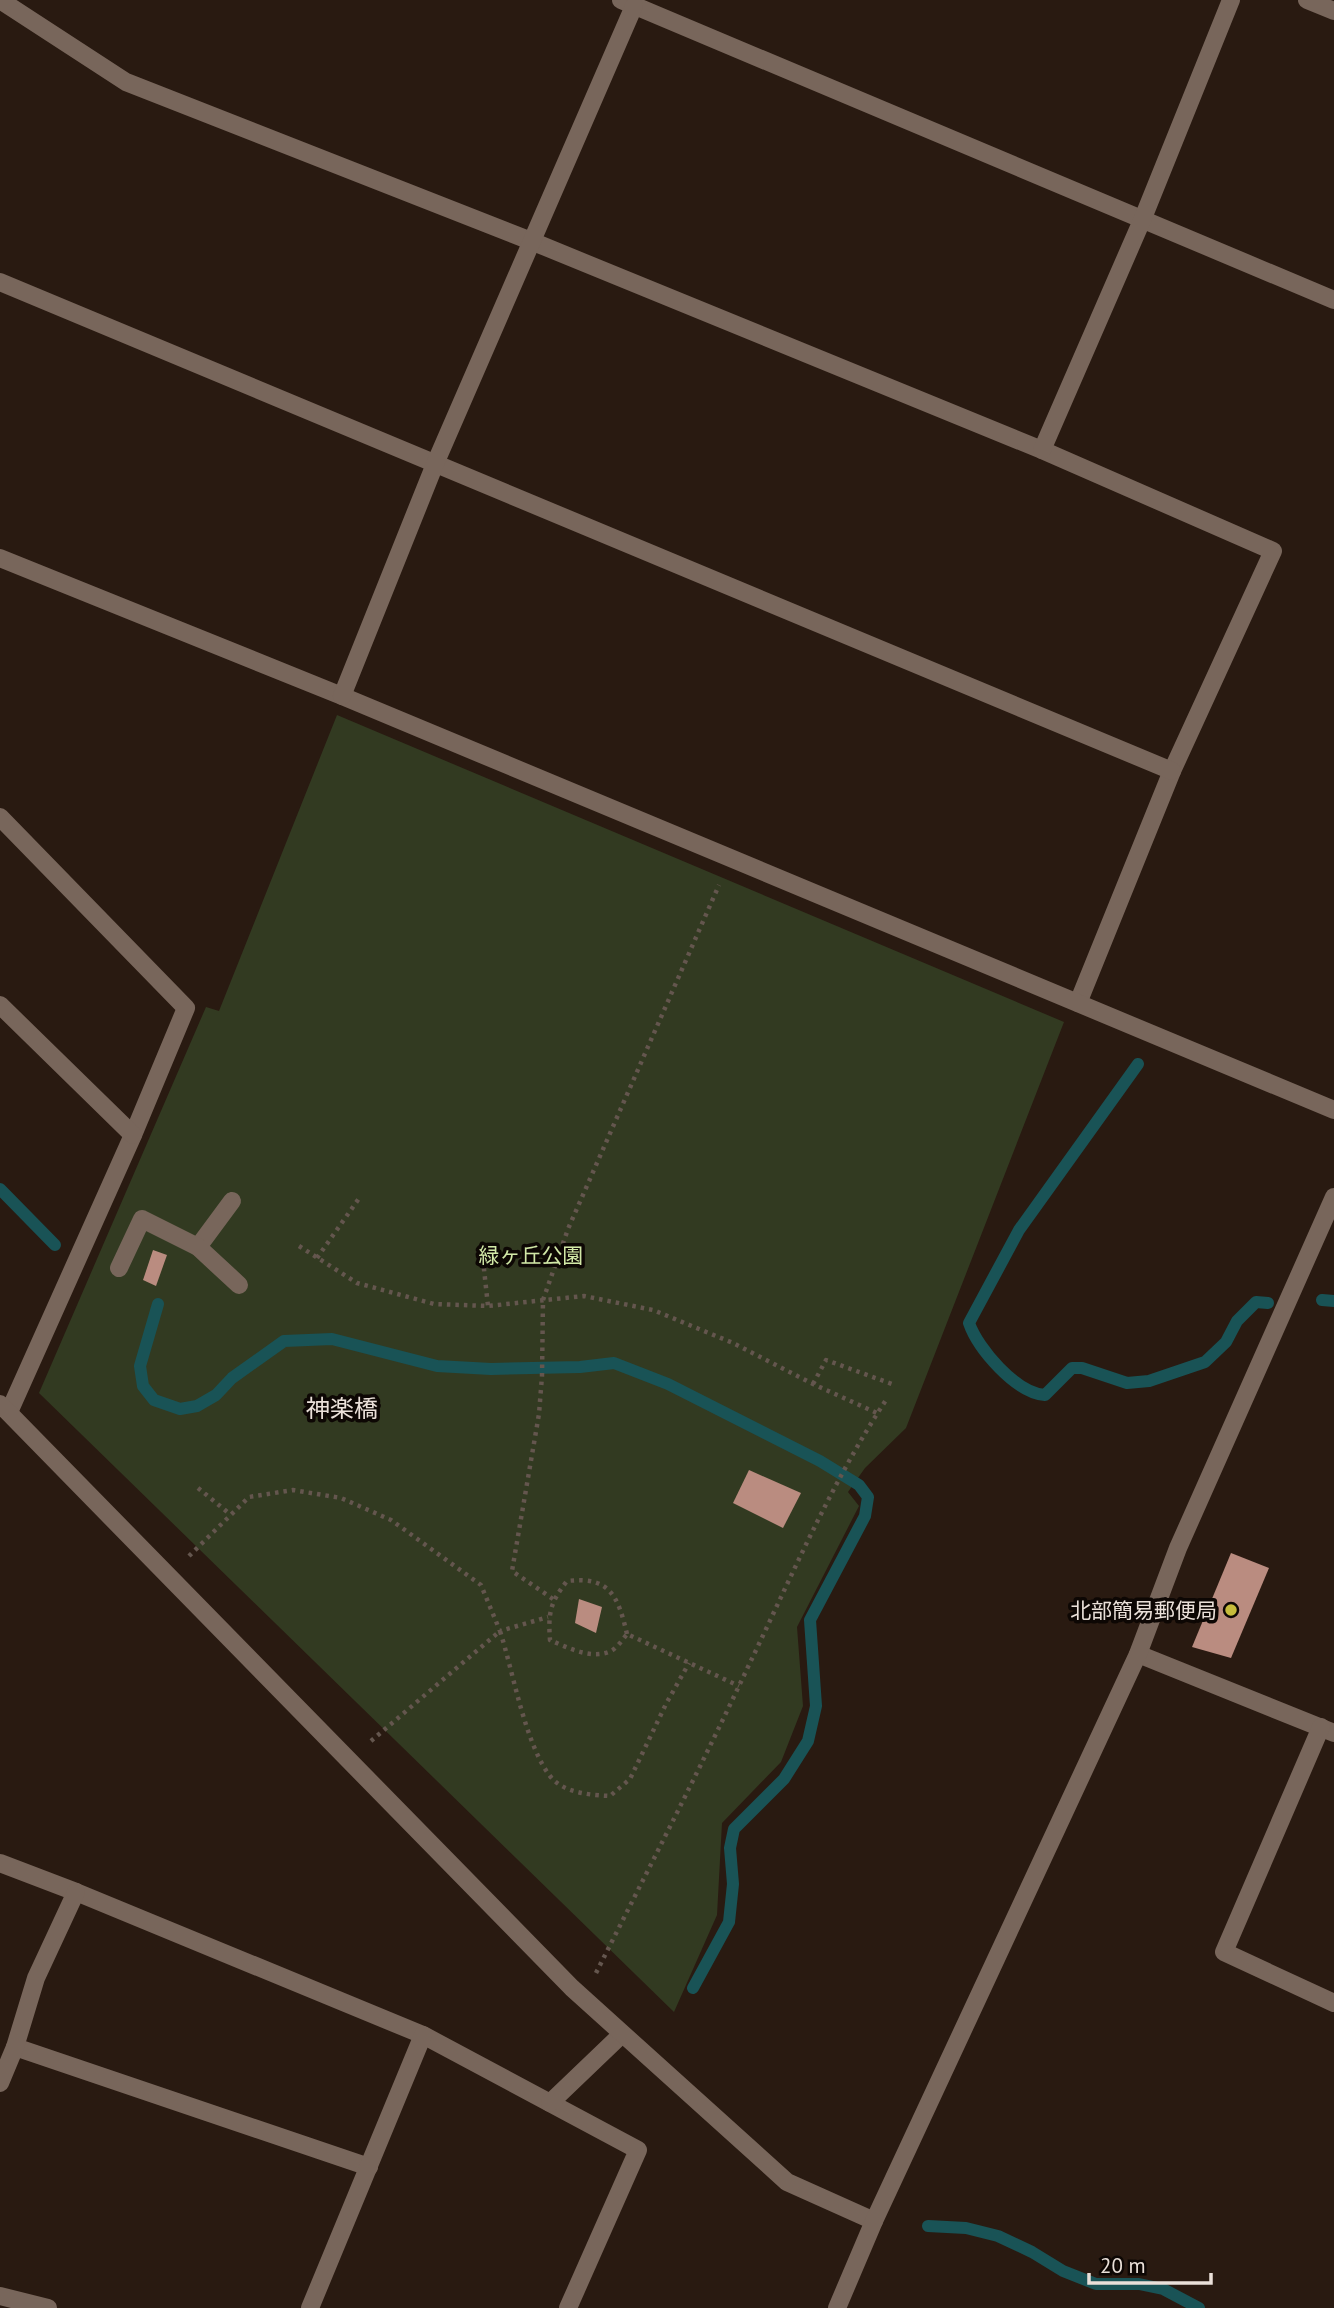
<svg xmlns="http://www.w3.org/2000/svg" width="1334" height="2308" viewBox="0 0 1334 2308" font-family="'PT Sans','Noto Sans JP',sans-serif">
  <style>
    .green { fill: #323a21 }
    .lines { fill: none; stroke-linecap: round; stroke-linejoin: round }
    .stream { stroke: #195356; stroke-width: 12 }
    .building { fill: #ba8c80 }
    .path { stroke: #64564e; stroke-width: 4.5; stroke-dasharray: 3.5 5; stroke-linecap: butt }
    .pedestrian { stroke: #78665b; stroke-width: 18 }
    .minor { stroke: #78665b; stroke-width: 18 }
    .tertiary { stroke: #78665b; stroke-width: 18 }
    .poi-dot { fill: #c6bc3c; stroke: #0d0704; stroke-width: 2.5 }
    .labels { text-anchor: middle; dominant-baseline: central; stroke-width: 7; stroke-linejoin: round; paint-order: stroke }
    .park-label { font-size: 21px; fill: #d2e8a7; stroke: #0d0704 }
    .poi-label { font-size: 21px; fill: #eae0d9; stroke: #0d0704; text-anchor: end }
    .quarter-label { font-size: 24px; fill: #eae0d9; stroke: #0d0704 }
  </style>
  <rect width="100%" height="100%" fill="#291a11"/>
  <polygon class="green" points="337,715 1064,1022 906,1428 865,1468 848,1492 859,1506 797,1627 803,1706 781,1762 722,1823 717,1915 674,2012 39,1393 206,1007 219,1011"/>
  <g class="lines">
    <g class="stream">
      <path d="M1138 1064 1019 1230 969 1323C978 1349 1016 1393 1045 1395L1072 1368H1082L1127 1383 1149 1381 1205 1362 1226 1342 1237 1321 1256 1302 1268 1303"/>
      <polyline points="0,1189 55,1245"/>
      <polyline points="1322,1300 1334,1301"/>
      <polyline points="158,1304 140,1366 143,1386 154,1400 180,1409 197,1406 216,1395 232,1378 284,1341 332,1339 437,1366 491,1369 580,1367 614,1363 668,1384 820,1461 859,1485 868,1497 865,1516 810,1620 816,1706 808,1741 784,1779 734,1829 730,1848 733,1884 729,1922 693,1988"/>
      <polyline points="928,2226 966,2228 998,2236 1032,2252 1063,2271 1096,2284 1139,2284 1163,2289 1199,2308"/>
    </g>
  </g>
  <g class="building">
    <polygon points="153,1250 167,1255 156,1286 143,1280"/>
    <polygon points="749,1470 801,1493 783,1528 733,1503"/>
    <polygon points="1231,1553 1269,1568 1231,1658 1192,1647"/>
    <polygon points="579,1599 602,1607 596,1633 575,1623"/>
  </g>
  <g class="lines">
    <g class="path">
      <polyline points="299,1246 357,1283 434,1304 488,1306 584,1296 653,1310 733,1343 813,1384 877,1413"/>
      <polyline points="482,1251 488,1306"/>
      <polyline points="317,1258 360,1197"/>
      <polyline points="813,1384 826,1360 892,1384"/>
      <polyline points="198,1488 231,1515"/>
      <polyline points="189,1556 249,1497 293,1490 341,1498 391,1520 481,1585 500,1631 548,1617"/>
      <polyline points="553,1599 512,1571 539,1414 542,1376 543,1300 568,1229 719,885"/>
      <path d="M627 1634C618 1596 610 1576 567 1581 550 1603 548 1613 550 1640 568 1648 592 1660 611 1651 617 1648 623 1639 627 1634L739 1686"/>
      <path d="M371 1741 500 1631C513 1671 525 1744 550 1776 563 1793 590 1795 610 1796L630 1779 666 1704 689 1663"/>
      <path d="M596 1973C647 1872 699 1771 747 1669 791 1578 830 1485 886 1400"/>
    </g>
    <g class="pedestrian">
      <polyline points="198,1247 232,1201"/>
      <polyline points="119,1268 142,1219 198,1247 239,1285"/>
    </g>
    <g class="minor">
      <polyline points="0,0 126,82 531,241 1042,450 1273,551 1172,771 1078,1003"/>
      <polyline points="621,0 1334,300"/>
      <polyline points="1307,0 1334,11"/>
      <polyline points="0,282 1172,771"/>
      <polyline points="1042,450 1143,218 1231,0"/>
      <polyline points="0,558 342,696 1334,1110"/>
      <polyline points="342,696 435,464 634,6"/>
      <polyline points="0,817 186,1008 133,1135 9,1412"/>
      <polyline points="0,1005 133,1135"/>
      <polyline points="1138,1654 1334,1733"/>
      <polyline points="1321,1727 1224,1952 1334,2003"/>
      <polyline points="0,1863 76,1892 423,2035 638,2150 568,2308"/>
      <polyline points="15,2047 369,2167"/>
      <polyline points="0,2083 15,2047 36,1978 76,1892"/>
      <polyline points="550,2103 621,2035"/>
      <polyline points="0,2296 48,2308"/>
      <polyline points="310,2308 423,2035"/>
    </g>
    <g class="tertiary">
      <polyline points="0,1404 572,1988 787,2182 874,2221"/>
      <polyline points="837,2308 874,2221 1138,1654 1178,1548 1334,1197"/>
    </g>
  </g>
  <circle class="poi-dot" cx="1231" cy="1610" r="7"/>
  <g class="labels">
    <g class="park-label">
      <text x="531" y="1255">緑ヶ丘公園</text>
    </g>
    <g class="poi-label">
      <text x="1217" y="1610">北部簡易郵便局</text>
    </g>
    <g class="quarter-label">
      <text x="342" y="1408">神楽橋</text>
    </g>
  </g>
  <path d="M1089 2273v10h122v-10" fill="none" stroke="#eae0d9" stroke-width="3.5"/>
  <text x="1100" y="2273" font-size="21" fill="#eae0d9" stroke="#0d0704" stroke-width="5" paint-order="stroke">20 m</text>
</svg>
